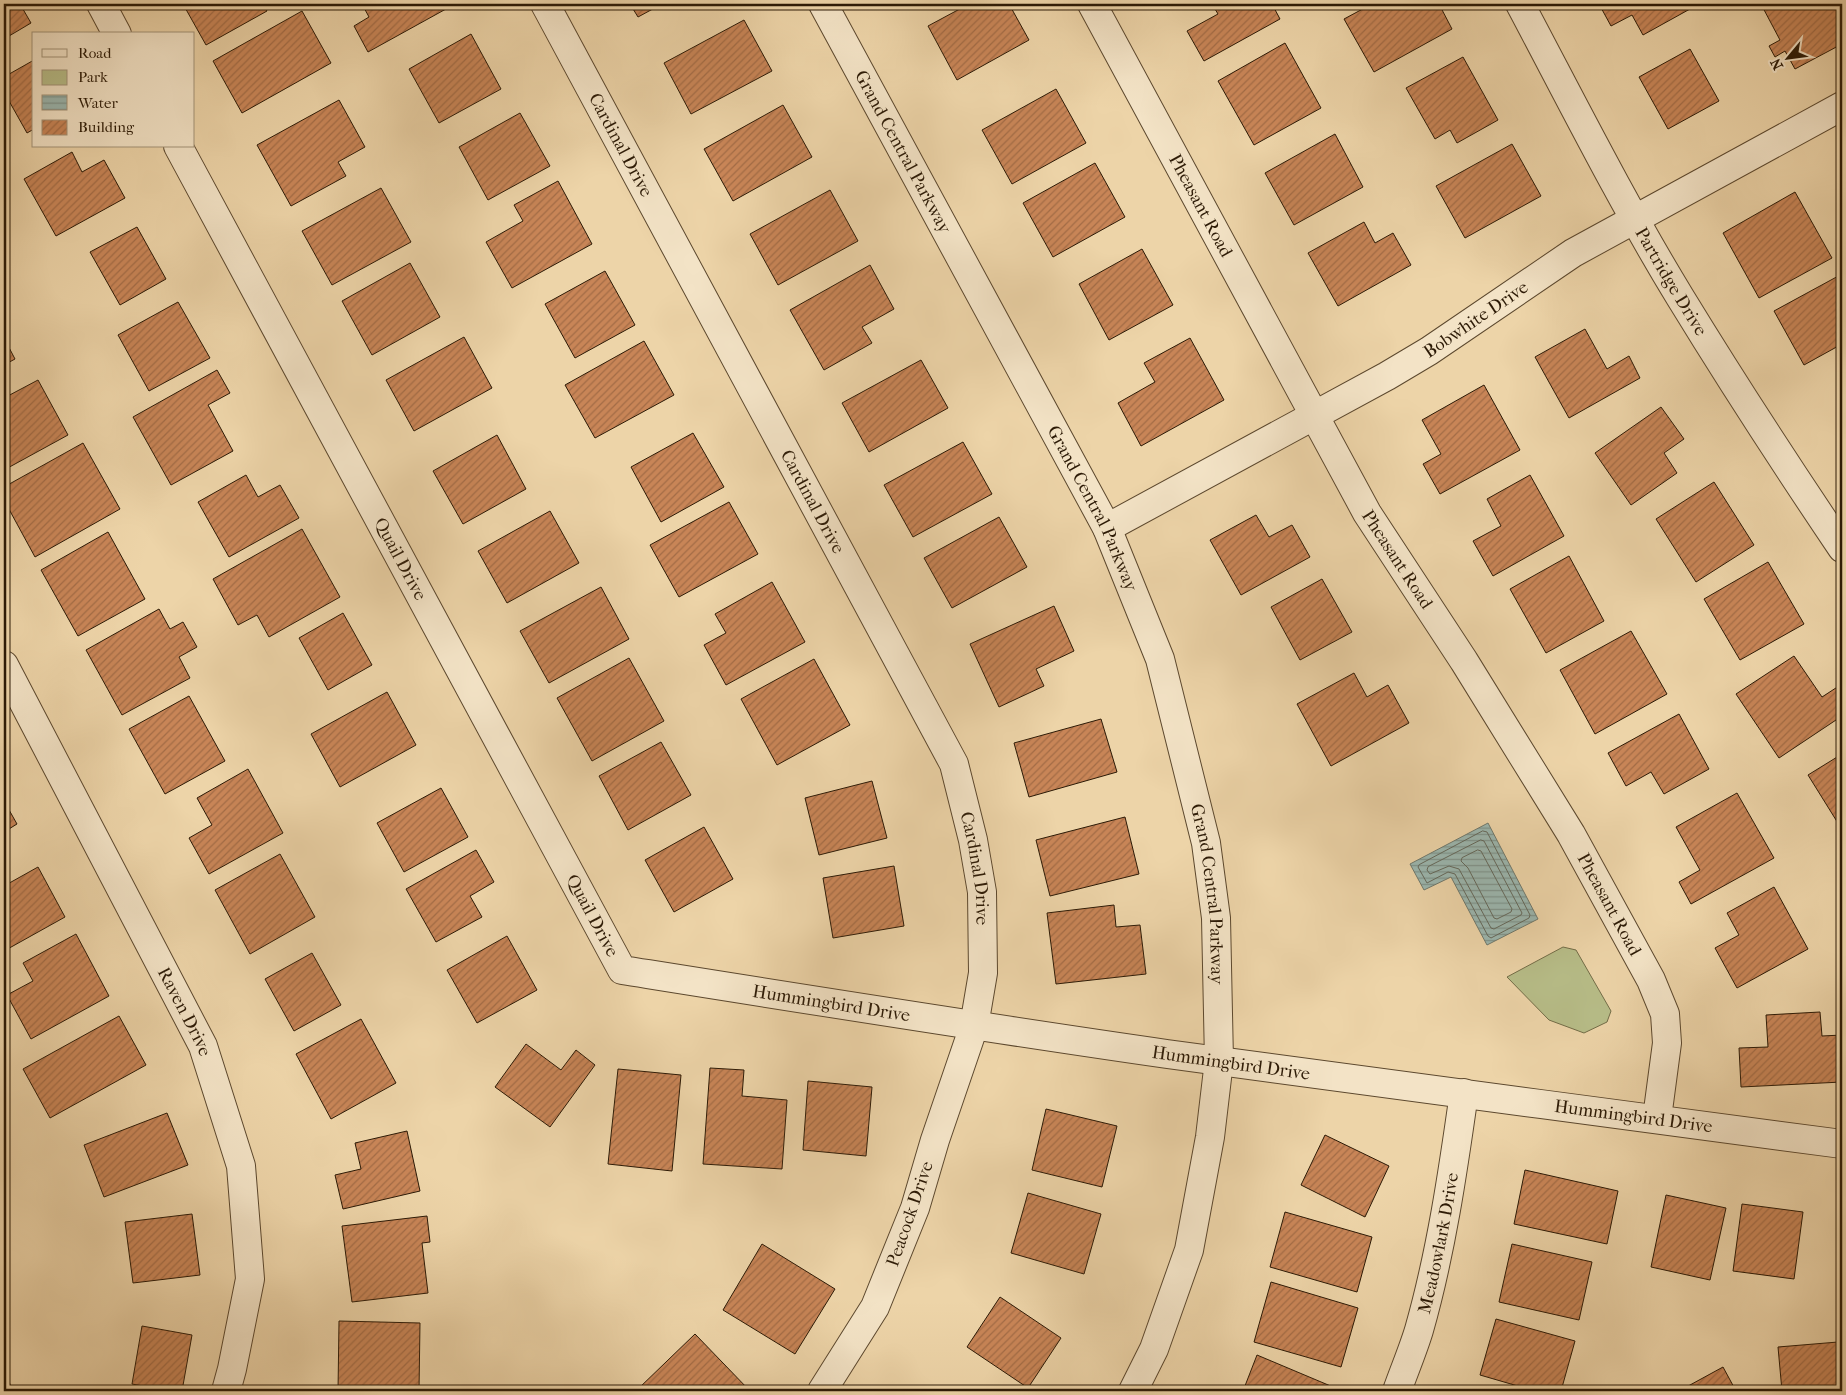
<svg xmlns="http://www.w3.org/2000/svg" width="1846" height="1395" viewBox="0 0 1846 1395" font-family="'IM FELL French Canon',serif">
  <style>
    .green { fill: #b7bd88; stroke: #726c47 }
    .water { fill: url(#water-rules); stroke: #6f786c }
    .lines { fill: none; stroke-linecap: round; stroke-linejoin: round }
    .shore { stroke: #64685b; stroke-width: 1 }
    .building { fill: url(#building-hatch); stroke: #2c1a06 }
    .minor-casing { stroke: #5c482e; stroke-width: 30 }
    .tertiary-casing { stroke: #5c482e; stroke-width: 30 }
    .minor { stroke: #f3e3c6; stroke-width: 28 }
    .tertiary { stroke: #f3e3c6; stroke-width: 28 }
    .labels { text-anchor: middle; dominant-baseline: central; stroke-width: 4.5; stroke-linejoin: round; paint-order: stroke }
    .street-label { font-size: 18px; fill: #2c1a06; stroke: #f3e3c6 }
  </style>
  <defs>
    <pattern id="water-rules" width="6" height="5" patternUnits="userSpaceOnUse" patternTransform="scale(1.25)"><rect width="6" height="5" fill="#9bb7b0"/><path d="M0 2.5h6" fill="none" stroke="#7f948d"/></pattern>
    <pattern id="building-hatch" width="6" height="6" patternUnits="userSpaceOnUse" patternTransform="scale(1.25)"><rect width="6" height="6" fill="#c88557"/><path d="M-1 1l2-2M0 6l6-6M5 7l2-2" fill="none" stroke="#a36c46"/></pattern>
  </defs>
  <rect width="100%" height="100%" fill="#edd4a8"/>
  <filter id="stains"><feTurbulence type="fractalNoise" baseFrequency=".004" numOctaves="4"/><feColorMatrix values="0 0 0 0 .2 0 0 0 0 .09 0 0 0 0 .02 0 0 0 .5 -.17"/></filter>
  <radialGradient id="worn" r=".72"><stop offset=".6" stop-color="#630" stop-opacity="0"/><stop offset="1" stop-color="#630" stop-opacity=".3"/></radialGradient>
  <polygon class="green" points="1563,947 1576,950 1611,1011 1607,1022 1584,1033 1549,1020 1507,977"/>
  <polygon class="water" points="1488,823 1538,919 1487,945 1451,877 1424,890 1410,864"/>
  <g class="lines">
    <g class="shore">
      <polygon points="1483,831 1487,832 1530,915 1529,918 1491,938 1488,936 1455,874 1448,872 1427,883 1418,867 1419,865"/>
      <polygon points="1481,840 1484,841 1522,913 1521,915 1494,929 1491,928 1459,869 1449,866 1430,874 1427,870 1428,867"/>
      <polygon points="1478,850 1481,851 1512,909 1511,912 1497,919 1494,918 1468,868 1461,861 1462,858"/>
    </g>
  </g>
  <g class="building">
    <polygon points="4,4 20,4 31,23 4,39"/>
    <polygon points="183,4 263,4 267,11 206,45"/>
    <polygon points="362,4 455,4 368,52 354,26 369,17"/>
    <polygon points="630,4 662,4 638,17"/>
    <polygon points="969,4 1009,4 1029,40 957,80 928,26"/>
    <polygon points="1212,4 1272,4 1280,19 1204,61 1187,31 1218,14"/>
    <polygon points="1372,4 1413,4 1414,7 1420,4 1439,4 1452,29 1374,72 1344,19"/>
    <polygon points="1599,4 1699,4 1643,35 1632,15 1611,26"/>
    <polygon points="1766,4 1842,4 1842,44 1795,69 1785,51 1775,57 1769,46 1780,40 1762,6"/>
    <polygon points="302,11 331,63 242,113 213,61"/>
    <polygon points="744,20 772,71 691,114 664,63"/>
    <polygon points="471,34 501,89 439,123 409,69"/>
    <polygon points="1285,43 1321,108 1254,145 1218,81"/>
    <polygon points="1690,49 1719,101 1668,129 1639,77"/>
    <polygon points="1463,57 1498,120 1457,143 1450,130 1435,139 1406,88"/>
    <polygon points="34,60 34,129 27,133 4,92 4,77"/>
    <polygon points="1056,89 1086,143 1012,184 982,130"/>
    <polygon points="339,100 365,147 338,162 346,176 291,206 257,145"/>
    <polygon points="783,105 812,157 733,201 704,149"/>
    <polygon points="520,113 550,166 488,200 459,147"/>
    <polygon points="1335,134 1363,187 1294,225 1265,173"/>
    <polygon points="1512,144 1541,196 1465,238 1436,186"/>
    <polygon points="72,152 82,172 104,160 125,198 56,236 24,179"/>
    <polygon points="1095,163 1125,217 1053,257 1023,203"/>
    <polygon points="558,181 592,244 512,288 486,242 523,221 514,205"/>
    <polygon points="381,188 411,242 332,285 302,231"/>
    <polygon points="830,190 858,241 778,285 750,234"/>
    <polygon points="1795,192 1832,258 1759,298 1723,233"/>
    <polygon points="1364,222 1375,243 1393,233 1411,265 1338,306 1308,253"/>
    <polygon points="137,227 166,279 120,305 90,252"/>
    <polygon points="1142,249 1173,305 1109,340 1079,284"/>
    <polygon points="410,263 440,317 372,355 342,301"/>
    <polygon points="870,265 894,309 862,327 872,343 824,370 790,310"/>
    <polygon points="605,271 635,325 575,358 545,304"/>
    <polygon points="1842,274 1842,344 1804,365 1774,311"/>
    <polygon points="178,302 210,358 149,391 118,335"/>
    <polygon points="1585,329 1607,369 1629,356 1640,378 1569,418 1535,357"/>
    <polygon points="464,337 492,388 414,431 386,380"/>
    <polygon points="4,338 15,359 4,365"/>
    <polygon points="1190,338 1224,400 1141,446 1118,403 1155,382 1144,363"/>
    <polygon points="644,341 674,395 595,438 565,385"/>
    <polygon points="921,360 948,408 869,452 842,403"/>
    <polygon points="217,370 230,393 208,405 233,451 171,485 133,417"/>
    <polygon points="38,380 68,435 4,470 4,398"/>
    <polygon points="1484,385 1520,450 1440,494 1423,464 1441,454 1422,420"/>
    <polygon points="1661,407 1684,439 1664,453 1677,473 1631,505 1595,453"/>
    <polygon points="693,433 724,487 661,522 631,467"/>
    <polygon points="497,435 526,489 463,524 433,471"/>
    <polygon points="963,442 992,494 913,537 884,485"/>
    <polygon points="83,443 120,509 35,557 4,500 4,487"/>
    <polygon points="246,475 258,497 280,485 299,518 229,557 198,502"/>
    <polygon points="1530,475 1564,536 1493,576 1473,541 1501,526 1487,499"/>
    <polygon points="1714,482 1754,545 1696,582 1656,519"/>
    <polygon points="729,502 758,554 679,597 650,545"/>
    <polygon points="550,511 579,563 507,603 478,551"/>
    <polygon points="1256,515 1269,537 1292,525 1310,557 1241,595 1210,540"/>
    <polygon points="999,517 1027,567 952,608 924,558"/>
    <polygon points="302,529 340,597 269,637 257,615 238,625 213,579"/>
    <polygon points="108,532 145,599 78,636 41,570"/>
    <polygon points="1569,556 1604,621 1546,653 1510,589"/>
    <polygon points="1768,562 1804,624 1740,660 1704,599"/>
    <polygon points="1322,579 1352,632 1300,660 1271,607"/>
    <polygon points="772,582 805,642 726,685 704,645 726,633 715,614"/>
    <polygon points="601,587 629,639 549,683 520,631"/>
    <polygon points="1054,606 1074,651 1036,669 1044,686 999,707 970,644"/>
    <polygon points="159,609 170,629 183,622 197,647 179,657 190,678 122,715 86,650"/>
    <polygon points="343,613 372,665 328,690 299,638"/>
    <polygon points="1631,631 1667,694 1595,734 1560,670"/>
    <polygon points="1794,656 1822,697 1842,684 1842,716 1779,758 1736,694"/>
    <polygon points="629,658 664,721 592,761 557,698"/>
    <polygon points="814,659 850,725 777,765 741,699"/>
    <polygon points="1354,673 1367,697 1388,685 1409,723 1331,766 1297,704"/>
    <polygon points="387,692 416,745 340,787 311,734"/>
    <polygon points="189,696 225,761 165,794 129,729"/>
    <polygon points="1679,714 1709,769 1664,794 1651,772 1626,786 1608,753"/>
    <polygon points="1101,719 1117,772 1029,797 1014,743"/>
    <polygon points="661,742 691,795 628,830 599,776"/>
    <polygon points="1842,754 1842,827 1841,828 1808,775"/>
    <polygon points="248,769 283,833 209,874 189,838 212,825 197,798"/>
    <polygon points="872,781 887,838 819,855 805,798"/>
    <polygon points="441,788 468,837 404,872 377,823"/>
    <polygon points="1737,793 1774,858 1691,904 1679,882 1700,870 1676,827"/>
    <polygon points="4,801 17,824 4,832"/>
    <polygon points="1125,817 1139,874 1050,896 1036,840"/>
    <polygon points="704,827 733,879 674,912 645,860"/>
    <polygon points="476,850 494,882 470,896 482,917 436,942 406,889"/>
    <polygon points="280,854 315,917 250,954 215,890"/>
    <polygon points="894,866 904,926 833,938 823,878"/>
    <polygon points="38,867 65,917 4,951 4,886"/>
    <polygon points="1774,887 1808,949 1737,988 1715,948 1739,935 1727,913"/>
    <polygon points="1114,905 1116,927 1140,925 1146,974 1056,984 1047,913"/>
    <polygon points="76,934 109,996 31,1039 7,995 33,981 23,963"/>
    <polygon points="507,936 537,990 477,1023 447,970"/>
    <polygon points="312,953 341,1005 294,1031 265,979"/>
    <polygon points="1820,1012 1822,1036 1842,1035 1842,1082 1741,1087 1739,1048 1768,1047 1766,1015"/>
    <polygon points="119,1016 146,1065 50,1118 23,1069"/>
    <polygon points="361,1019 396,1083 331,1119 296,1054"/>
    <polygon points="526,1044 561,1070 576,1050 595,1065 550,1127 495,1087"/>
    <polygon points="710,1068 744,1070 742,1096 787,1100 782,1169 703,1164"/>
    <polygon points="618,1069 681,1075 672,1171 608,1164"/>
    <polygon points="808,1081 872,1087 866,1156 803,1150"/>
    <polygon points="1046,1109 1117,1126 1102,1187 1032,1170"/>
    <polygon points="167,1113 188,1165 104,1197 84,1145"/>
    <polygon points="407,1131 420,1191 343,1209 335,1175 361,1169 355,1143"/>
    <polygon points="1325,1135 1389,1166 1365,1217 1301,1185"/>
    <polygon points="1525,1170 1618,1191 1607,1244 1514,1224"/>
    <polygon points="1028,1193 1101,1214 1084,1274 1011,1253"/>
    <polygon points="1666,1195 1726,1208 1710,1280 1651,1267"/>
    <polygon points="1742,1204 1803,1212 1794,1279 1733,1271"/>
    <polygon points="1285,1212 1372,1237 1357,1292 1270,1267"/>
    <polygon points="192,1214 200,1275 133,1283 125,1222"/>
    <polygon points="427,1216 430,1242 422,1243 428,1293 352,1302 342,1226"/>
    <polygon points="762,1244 835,1289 795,1354 723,1310"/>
    <polygon points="1512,1244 1592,1262 1579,1320 1499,1302"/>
    <polygon points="1271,1282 1358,1308 1341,1367 1254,1342"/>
    <polygon points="1000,1297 1061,1338 1028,1388 967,1347"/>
    <polygon points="1496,1319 1575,1341 1561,1391 1535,1391 1480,1375"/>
    <polygon points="339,1321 420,1323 419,1391 338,1391"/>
    <polygon points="142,1326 192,1335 182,1391 170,1391 132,1384"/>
    <polygon points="695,1334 750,1391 641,1391 638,1389"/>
    <polygon points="1838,1342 1842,1391 1782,1391 1778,1347"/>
    <polygon points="1257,1355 1333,1387 1332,1391 1243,1391"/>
    <polygon points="4,1365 12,1391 4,1391"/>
    <polygon points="1723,1367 1736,1391 1679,1391"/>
  </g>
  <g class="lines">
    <defs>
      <g id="minor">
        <polyline points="101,4 117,34"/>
        <path id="s1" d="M545 4 954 764 973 840 982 892 983 973 974 1026 935 1140 915 1208 875 1307 822 1391"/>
        <path id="s2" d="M1092 4 1367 513 1464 661 1571 834 1651 980 1665 1014 1667 1043 1657 1118"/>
        <path id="s3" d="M1520 4C1572 102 1622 202 1680 297 1732 382 1786 465 1842 548"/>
        <path id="s4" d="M178 146 622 970C804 999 985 1028 1167 1054 1392 1086 1617 1113 1842 1144"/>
        <path id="s5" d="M1107 528 1387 376 1429 351 1573 253 1842 106"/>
        <path id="s6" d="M4 665 203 1046 241 1166 250 1279 232 1369 226 1391"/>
        <path id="s7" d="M1397 1391C1404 1371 1413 1350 1419 1330 1441 1253 1453 1171 1464 1093"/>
      </g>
      <g id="tertiary">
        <path id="s8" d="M823 4 1107 528 1160 659 1206 843 1216 918 1219 1061 1210 1137 1189 1250 1154 1349 1133 1391"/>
      </g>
    </defs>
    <use href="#minor" class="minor-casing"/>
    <use href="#tertiary" class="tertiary-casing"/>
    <use href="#minor" class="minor"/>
    <use href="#tertiary" class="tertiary"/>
  </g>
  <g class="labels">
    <g class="street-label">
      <text stroke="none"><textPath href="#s1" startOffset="160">Cardinal Drive</textPath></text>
      <text stroke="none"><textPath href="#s8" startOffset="168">Grand Central Parkway</textPath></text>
      <text stroke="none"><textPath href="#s2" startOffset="229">Pheasant Road</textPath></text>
      <text stroke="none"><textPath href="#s3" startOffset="316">Partridge Drive</textPath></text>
      <text stroke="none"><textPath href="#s5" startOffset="424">Bobwhite Drive</textPath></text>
      <text stroke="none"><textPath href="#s1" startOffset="565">Cardinal Drive</textPath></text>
      <text stroke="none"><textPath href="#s8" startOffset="572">Grand Central Parkway</textPath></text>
      <text stroke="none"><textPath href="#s4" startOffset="469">Quail Drive</textPath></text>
      <text stroke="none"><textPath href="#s2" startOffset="634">Pheasant Road</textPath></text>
      <text stroke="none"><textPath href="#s1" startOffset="970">Cardinal Drive</textPath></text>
      <text stroke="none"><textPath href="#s8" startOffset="978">Grand Central Parkway</textPath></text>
      <text stroke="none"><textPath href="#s2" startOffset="1039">Pheasant Road</textPath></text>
      <text stroke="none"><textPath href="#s4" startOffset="874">Quail Drive</textPath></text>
      <text stroke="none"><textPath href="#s4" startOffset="1148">Hummingbird Drive</textPath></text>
      <text stroke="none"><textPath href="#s6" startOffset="391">Raven Drive</textPath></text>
      <text stroke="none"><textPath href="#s4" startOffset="1552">Hummingbird Drive</textPath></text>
      <text stroke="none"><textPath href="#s4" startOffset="1958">Hummingbird Drive</textPath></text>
      <text transform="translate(910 1214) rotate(-71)">Peacock Drive</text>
      <text stroke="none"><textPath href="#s7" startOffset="154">Meadowlark Drive</textPath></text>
    </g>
  </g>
  <rect width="1846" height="1395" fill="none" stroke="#edd4a8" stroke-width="20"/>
  <rect x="5" y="5" width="1836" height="1385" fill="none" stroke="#2c1a06" stroke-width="2.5"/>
  <rect x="10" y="10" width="1826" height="1375" fill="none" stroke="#2c1a06"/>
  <rect x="32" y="32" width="162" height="115" fill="#f3e3c6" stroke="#a39379"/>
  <rect x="42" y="49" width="25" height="8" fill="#f3e3c6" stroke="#a39379"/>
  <text x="78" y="58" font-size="15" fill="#2c1a06">Road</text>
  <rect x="42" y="70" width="25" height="15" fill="#b7bd88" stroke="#a39379"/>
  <text x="78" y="82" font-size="15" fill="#2c1a06">Park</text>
  <rect x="42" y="95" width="25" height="15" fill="url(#water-rules)" stroke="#a39379"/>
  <text x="78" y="108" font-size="15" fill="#2c1a06">Water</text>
  <rect x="42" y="120" width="25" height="15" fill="url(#building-hatch)" stroke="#a39379"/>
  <text x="78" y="132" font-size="15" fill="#2c1a06">Building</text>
  <g transform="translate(1788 58) rotate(241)" stroke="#f3e3c6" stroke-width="4" paint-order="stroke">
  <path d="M0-4L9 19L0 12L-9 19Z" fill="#2c1a06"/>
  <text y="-8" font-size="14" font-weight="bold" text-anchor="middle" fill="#2c1a06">N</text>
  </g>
  <rect width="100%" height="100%" filter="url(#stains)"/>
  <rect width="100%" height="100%" fill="url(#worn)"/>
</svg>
